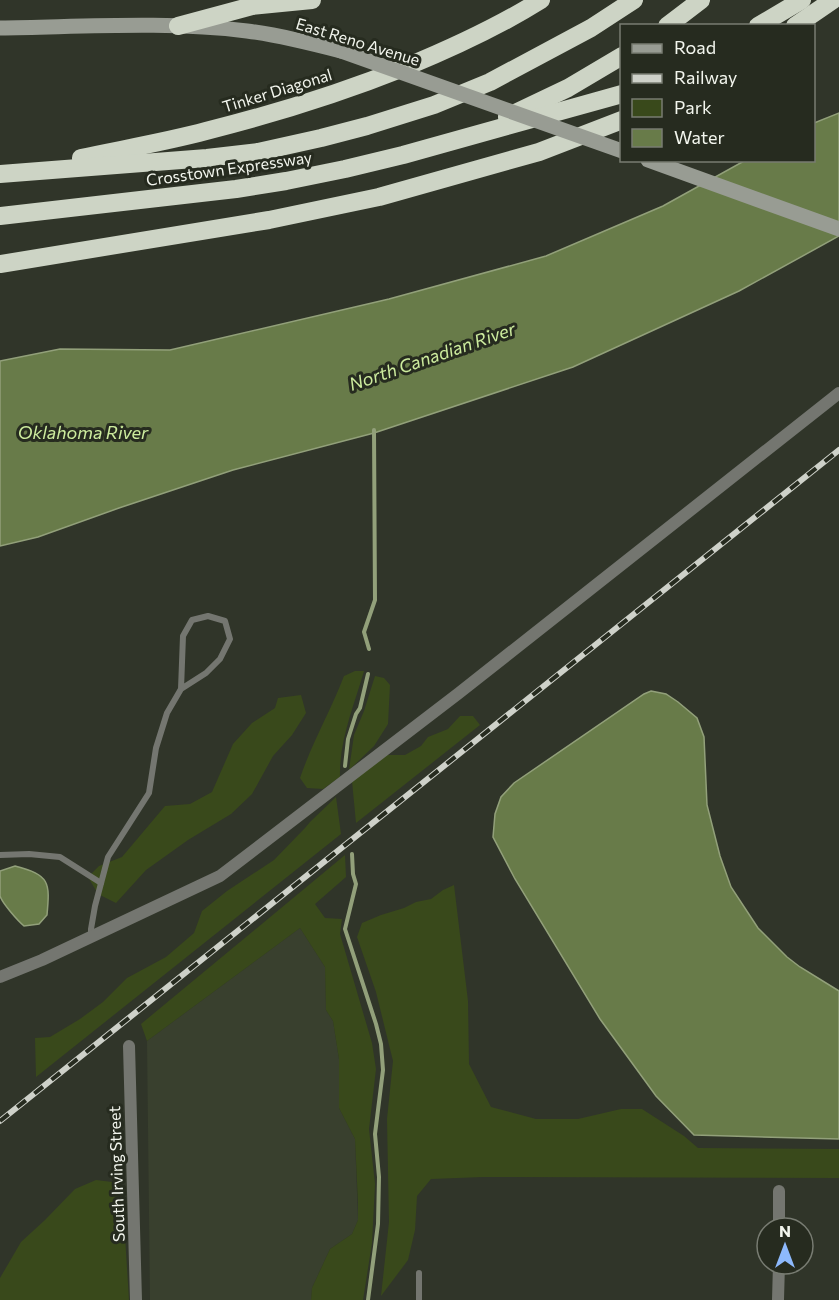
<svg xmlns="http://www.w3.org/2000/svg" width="839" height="1300" viewBox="0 0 839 1300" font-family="Commissioner,sans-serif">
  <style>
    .built { fill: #39402e }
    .green { fill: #39491b }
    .water { fill: #687b49; stroke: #92a07a; stroke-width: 1.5 }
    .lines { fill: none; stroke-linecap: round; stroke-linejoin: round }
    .stream { stroke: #92a07a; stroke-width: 4 }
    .lane { stroke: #747670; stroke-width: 6 }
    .street { stroke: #747670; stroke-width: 12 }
    .secondary { stroke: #989c93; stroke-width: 15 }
    .highway { stroke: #cdd4c5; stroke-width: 18 }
    .rail-casing { stroke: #ced1c9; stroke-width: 6 }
    .rail { stroke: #262b1f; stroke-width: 4; stroke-dasharray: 11; stroke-linecap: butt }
    .secondary-bridge { stroke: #989c93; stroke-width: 15 }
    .labels { text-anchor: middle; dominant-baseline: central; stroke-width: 6; stroke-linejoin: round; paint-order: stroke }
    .street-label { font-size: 16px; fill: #f3f6ee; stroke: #262b1f }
    .water-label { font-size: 18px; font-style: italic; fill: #cdec9e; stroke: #262b1f }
  </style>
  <rect width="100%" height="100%" fill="#303529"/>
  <polygon class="built" points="300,928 325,967 326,1010 333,1021 339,1059 339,1108 355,1139 358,1220 352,1234 330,1249 312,1288 311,1300 150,1300 147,1041"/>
  <g class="green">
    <path d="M355 671H364C354 706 339 740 340 777L323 789 307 788 300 778C312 743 331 710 344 676Z"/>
    <polygon points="375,676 384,678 390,685 388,724 374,746 349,770 354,735 364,711"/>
    <polygon points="301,695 306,713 292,735 273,756 252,794 231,814 188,840 146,870 116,903 98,894 88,877 99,866 122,857 165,806 190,804 212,792 233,744 252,723 275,708 278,698"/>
    <polygon points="460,716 473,716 480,725 356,823 352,781 387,755 405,755 421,746 428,737 448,729"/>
    <polygon points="336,797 341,834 36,1077 35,1038 50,1037 80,1019 103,1002 127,978 166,957 194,933 202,911 227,891 274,860 305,828 310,822"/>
    <polygon points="345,855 346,877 315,904 325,918 342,919 340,934 372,1043 376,1069 369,1129 375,1184 372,1243 363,1300 311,1300 312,1288 330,1249 352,1234 358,1220 358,1203 355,1139 339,1108 339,1059 333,1021 326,1010 325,967 300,928 147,1041 141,1024"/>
    <polygon points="454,885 468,1001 469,1064 491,1107 536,1119 578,1119 621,1109 642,1109 684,1136 698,1148 839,1149 839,1178 483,1177 431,1179 417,1196 415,1230 408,1260 381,1296 389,1222 387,1119 393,1061 376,992 357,937 362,923 381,915 404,908 416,902 431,899 443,890"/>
    <polygon points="96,1180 112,1182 123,1204 129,1300 0,1300 0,1278 21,1242 45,1220 75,1189"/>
  </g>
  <g class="water">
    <polygon points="839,113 839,236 739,291 573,367 374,433 233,470 119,508 38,537 0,546 0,361 60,349 170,350 389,299 546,256 663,206 744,161 814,160 814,123"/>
    <polygon points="651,691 666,694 678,702 697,718 704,737 707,805 720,856 731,887 758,928 787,957 800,967 839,991 839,1139 694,1135 656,1096 600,1019 515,879 493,837 495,814 501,797 514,783 644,694"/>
    <path d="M15 866C50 875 50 882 47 915L39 924 24 926C18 921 2 903 0 896 0 889 0 878 0 871Z"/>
  </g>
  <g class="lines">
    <g class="stream">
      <polyline points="369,649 364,632 375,600 374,430"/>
      <polyline points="345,766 348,739 356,714 360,708 368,674"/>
      <polyline points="352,854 353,874 356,884 345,929 376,1024 381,1044 383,1070 375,1134 379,1177 378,1224 368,1300"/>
    </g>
    <g class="lane">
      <polyline points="0,855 29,854 60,857 101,883"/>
      <polyline points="91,936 91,929 95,906 108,857 149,793 156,748 167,713 181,689 206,673 220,659 230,639 225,621 208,616 192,620 183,636 181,689"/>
      <polyline points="419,1273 419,1300"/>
    </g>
    <g class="street">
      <polyline points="0,977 42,960 220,876 459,693 839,393"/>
      <polyline points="129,1046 136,1300"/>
      <polyline points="779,1228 779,1191"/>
      <polyline points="778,1300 779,1264"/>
    </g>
    <g class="secondary">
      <path d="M0 28C81 27 167 21 247 31 279 35 310 43 341 51"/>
      <polyline points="648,160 839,229"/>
    </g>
    <g class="highway">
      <polyline points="178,26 252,6 312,0"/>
      <polyline points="667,26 701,0"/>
      <polyline points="758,26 802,0"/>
      <polyline points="795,26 833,0"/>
      <polyline points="507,117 568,88 622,56"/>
      <path d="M81 158C123 149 165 142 206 131 274 114 341 93 406 67 452 48 498 27 541 0"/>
      <polyline points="0,174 207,158 258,152 321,138 367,126 434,105 490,82 591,28 634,0"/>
      <polyline points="0,216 236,189 286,181 345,169 403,155 622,94"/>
      <polyline points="0,264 269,220 379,197 539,152 622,120"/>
    </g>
    <defs>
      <polyline id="rail" points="0,1121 839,450"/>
    </defs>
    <use href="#rail" class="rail-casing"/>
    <use href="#rail" class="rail"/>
    <polyline class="secondary-bridge" points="341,51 622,151"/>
  </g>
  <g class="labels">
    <g class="street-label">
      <text transform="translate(358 41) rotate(17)">East Reno Avenue</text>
      <text transform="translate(277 90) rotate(-17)">Tinker Diagonal</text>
      <text transform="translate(229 168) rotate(-8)">Crosstown Expressway</text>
      <text transform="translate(116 1174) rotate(-92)">South Irving Street</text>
    </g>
    <g class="water-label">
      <text transform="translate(432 356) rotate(-19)">North Canadian River</text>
      <text x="83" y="432">Oklahoma River</text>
    </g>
  </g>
  <rect x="620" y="24" width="195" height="138" fill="#262b1f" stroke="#787c72" stroke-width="1.5"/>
  <rect x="632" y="44" width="30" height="9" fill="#989c93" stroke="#787c72" stroke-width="1.5"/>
  <text x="674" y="54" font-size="18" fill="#f3f6ee">Road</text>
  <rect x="632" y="74" width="30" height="9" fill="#ced1c9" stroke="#787c72" stroke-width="1.5"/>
  <text x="674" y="84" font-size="18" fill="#f3f6ee">Railway</text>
  <rect x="632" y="99" width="30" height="18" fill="#39491b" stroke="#787c72" stroke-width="1.5"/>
  <text x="674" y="114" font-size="18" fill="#f3f6ee">Park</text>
  <rect x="632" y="129" width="30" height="18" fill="#687b49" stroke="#787c72" stroke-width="1.5"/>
  <text x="674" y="144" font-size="18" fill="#f3f6ee">Water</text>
  <g transform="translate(785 1246)"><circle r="28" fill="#262b1f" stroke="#787c72" stroke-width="1.5"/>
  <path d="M0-4.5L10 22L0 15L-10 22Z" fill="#8db9fc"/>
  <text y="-9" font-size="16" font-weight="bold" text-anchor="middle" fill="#f3f6ee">N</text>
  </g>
</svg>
